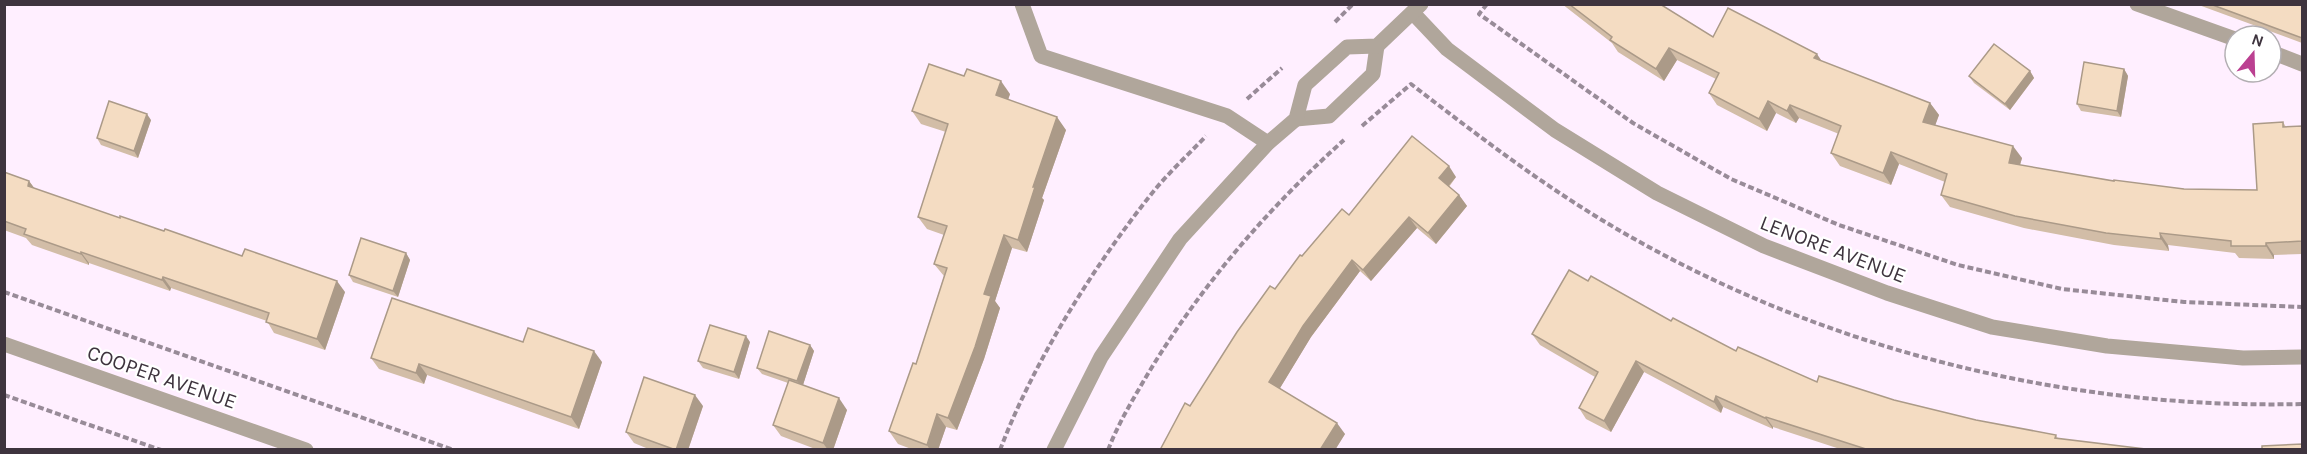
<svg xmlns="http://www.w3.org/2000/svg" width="2307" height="454" viewBox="0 0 2307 454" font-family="Karla,sans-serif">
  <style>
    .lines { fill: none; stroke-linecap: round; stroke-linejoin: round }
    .path { stroke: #988b98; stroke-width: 4; stroke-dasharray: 6 3; stroke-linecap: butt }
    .service { stroke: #b0a69b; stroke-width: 15 }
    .minor { stroke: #b0a69b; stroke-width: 15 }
    .wall { fill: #d2bda7 }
    .shaded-wall { fill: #ab9a88 }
    .building { fill: #f4dcc2; stroke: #ab9a88; stroke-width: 1.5 }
    .labels { text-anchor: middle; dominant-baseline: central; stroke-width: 4.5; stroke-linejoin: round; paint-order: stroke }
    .street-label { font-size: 21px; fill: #3e343e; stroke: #fff }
  </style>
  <rect width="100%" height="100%" fill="#ffefff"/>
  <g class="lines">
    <g class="path">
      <polyline points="1487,4 1479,14 1633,123 1731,179 1839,225 1958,265 2062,289 2184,302 2302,307"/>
      <polyline points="1335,22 1353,4"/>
      <polyline points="1247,99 1282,68"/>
      <path d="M1362 126 1411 84C1472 131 1532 177 1597 217 1806 345 2058 410 2302 404"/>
      <polyline points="4,292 454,450"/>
      <polyline points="4,395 161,450"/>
      <path d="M1000 450C1033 363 1092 269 1149 197 1166 175 1187 156 1206 136"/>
      <path d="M1108 450C1118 424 1132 401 1146 377 1199 288 1267 209 1344 140"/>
    </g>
    <g class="service">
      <polyline points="1022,4 1041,56 1227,116 1268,143"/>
      <polyline points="2137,4 2235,39"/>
      <polyline points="2271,52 2302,64"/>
    </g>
    <g class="minor">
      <polyline points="1413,13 1447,49 1555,130 1657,193 1764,246 1887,293 1992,327 2107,346 2243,358 2302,357"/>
      <polyline points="1296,119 1329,116 1373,74 1377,46"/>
      <polyline points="4,344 306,450"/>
      <polyline points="1054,450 1101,357 1180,239 1268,143 1296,119 1305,85 1347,47 1377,46 1421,4"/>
    </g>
  </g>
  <g class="wall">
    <polygon points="1562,4 1660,4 1713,37 1822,62 1930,103 1939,115 1935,125 2022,158 2020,165 2114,181 2184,189 2257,190 2283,122 2286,127 2302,126 2302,254 2274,255 2274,259 2239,258 2235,253 2168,245 2169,251 2114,245 2024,228 1950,207 1941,195 1945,182 1899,164 1891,185 1840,166 1831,153 1839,134 1799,118 1796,123 1776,113 1767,131 1717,105 1709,93 1716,79 1677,60 1664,81 1618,52 1612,43"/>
    <polygon points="2196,4 2302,4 2302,43"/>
    <polygon points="2124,69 2128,76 2121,117 2081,111 2077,104"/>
    <polygon points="2030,71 2034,78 2010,110 1974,83 1969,76"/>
    <polygon points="1010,94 1008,100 1066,130 1042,198 1044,200 1027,252 1012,248 995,301 1000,308 984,359 957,430 946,427 938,450 914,450 898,444 889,431 916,364 944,276 934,264 944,235 927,229 918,217 946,132 921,124 912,111"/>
    <polygon points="151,120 138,158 101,145 97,138"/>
    <polygon points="4,172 29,181 35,189 120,218 345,292 325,350 274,333 267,321 171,288 170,291 89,263 89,265 32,245 26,238 4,230"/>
    <polygon points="1456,177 1449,187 1459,195 1467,206 1436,244 1417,228 1371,281 1360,271 1311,337 1280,388 1345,434 1335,450 1160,450 1190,406 1275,289 1302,256 1349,215"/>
    <polygon points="406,253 410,260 398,297 353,282 349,275"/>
    <polygon points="1588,281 1671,321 1736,351 1817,382 1976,420 2056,435 2058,439 2154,450 1843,450 1773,427 1773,429 1723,407 1721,413 1644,372 1611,432 1586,419 1579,408 1595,377 1540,345 1532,334"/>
    <polygon points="523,342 602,362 579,429 427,375 424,384 379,369 371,358"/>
    <polygon points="750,342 739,379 703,368 698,361"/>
    <polygon points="810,345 814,351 803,385 847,410 833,450 818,450 781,436 773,425 788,383 762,374 757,368"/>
    <polygon points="703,406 688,450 651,450 634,443 626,432"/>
  </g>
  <g class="shaded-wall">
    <polygon points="1669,48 1677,60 1664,81 1656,69"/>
    <polygon points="1817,54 1825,66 1814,58"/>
    <polygon points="2124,69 2128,76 2121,117 2117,111"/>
    <polygon points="2030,71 2034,78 2010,110 2005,104"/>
    <polygon points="1001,81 1010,94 1005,108 996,95"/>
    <polygon points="1768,101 1776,113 1767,131 1759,119"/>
    <polygon points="1930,103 1939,115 1932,134 1923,122"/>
    <polygon points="1790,105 1799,118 1796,123 1787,111"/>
    <polygon points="147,114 151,120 138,158 134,151"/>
    <polygon points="1057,117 1066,130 1042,198 1044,200 1027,252 1018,240 1033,187"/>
    <polygon points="2013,146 2022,158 2017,175 2009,163"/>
    <polygon points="1891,152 1899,164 1891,185 1883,173"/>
    <polygon points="1449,166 1456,177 1446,189 1439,178"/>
    <polygon points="29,181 37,192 28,186"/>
    <polygon points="1459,195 1467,206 1436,244 1428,233"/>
    <polygon points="1409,217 1417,228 1371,281 1363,270"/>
    <polygon points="2160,233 2168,245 2169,251 2161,239"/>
    <polygon points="1004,235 1012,248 995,301 1000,308 984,359 957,430 948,418 984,294"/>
    <polygon points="2266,243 2274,255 2274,259 2266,246"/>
    <polygon points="81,252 89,263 89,265 81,254"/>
    <polygon points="406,253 410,260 398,297 393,291"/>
    <polygon points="1352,260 1360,271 1311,337 1277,393 1269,382 1303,326"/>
    <polygon points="163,277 171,288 170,291 162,280"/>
    <polygon points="337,281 345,292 325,350 317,339"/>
    <polygon points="746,336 750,342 739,379 734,372"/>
    <polygon points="810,345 814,351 802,388 797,381"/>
    <polygon points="594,351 602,362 579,429 571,417"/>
    <polygon points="1636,361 1644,372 1611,432 1604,421"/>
    <polygon points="419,364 427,375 424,384 416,373"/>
    <polygon points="695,395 703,406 688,450 676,450"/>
    <polygon points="1716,396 1723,407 1721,413 1714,402"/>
    <polygon points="839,398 847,410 833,450 828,450 823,443"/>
    <polygon points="937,414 946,427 938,450 930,450 927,445"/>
    <polygon points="1766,417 1773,427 1773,429 1765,418"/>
    <polygon points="1337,423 1345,434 1335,450 1320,450"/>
  </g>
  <g class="building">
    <polygon points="1569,4 1660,4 1713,37 1728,8 1817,54 1814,58 1930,103 1923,122 2013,146 2009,163 2114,181 2114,180 2184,189 2257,190 2253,124 2283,122 2283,127 2302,126 2302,241 2266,243 2266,246 2231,246 2231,241 2160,233 2161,239 2106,233 2015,216 1941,195 1947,174 1891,152 1883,173 1831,153 1841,126 1790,105 1787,111 1768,101 1759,119 1709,93 1719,73 1669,48 1656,69 1610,40 1612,37"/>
    <polygon points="2210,4 2302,4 2302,38"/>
    <polygon points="1994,44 2030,71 2005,104 1969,76"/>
    <polygon points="2084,62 2124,69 2117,111 2077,104"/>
    <polygon points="929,64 964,76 967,69 1001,81 996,95 1057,117 1033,187 1035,187 1018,240 1004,235 984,294 991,296 975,347 948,418 937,414 927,445 889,431 913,363 916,364 947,268 934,264 947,226 918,217 948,124 912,111"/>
    <polygon points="109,101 147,114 134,151 97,138"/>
    <polygon points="1412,136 1449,166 1439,178 1459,195 1428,233 1409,217 1363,270 1352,260 1303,326 1269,382 1337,423 1320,450 1160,450 1185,403 1190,406 1237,332 1270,286 1275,289 1300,255 1302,256 1342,209 1349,215"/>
    <polygon points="4,172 29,181 28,186 120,218 120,216 164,231 165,229 242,256 245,249 337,281 317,339 266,322 269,313 163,277 162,280 81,252 81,254 24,234 26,229 4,221"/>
    <polygon points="361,238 406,253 393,291 349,275"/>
    <polygon points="1569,270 1588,281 1591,276 1671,321 1673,318 1736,351 1738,347 1817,382 1819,376 1894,400 1976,420 2056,435 2055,438 2154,450 1869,450 1766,417 1765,418 1716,396 1714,402 1636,361 1604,421 1579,408 1598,372 1532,334"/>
    <polygon points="392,298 523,342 528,328 594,351 571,417 419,364 416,373 371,358"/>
    <polygon points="710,325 746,336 734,372 698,361"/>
    <polygon points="769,331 810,345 797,381 757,368"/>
    <polygon points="644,377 695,395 676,450 626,432"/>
    <polygon points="789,380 839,398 823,443 773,425"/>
    <polygon points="2302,444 2302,450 2262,450 2262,446"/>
  </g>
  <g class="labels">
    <g class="street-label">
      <text transform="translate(1833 249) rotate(21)">LENORE AVENUE</text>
      <text transform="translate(162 377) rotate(19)">COOPER AVENUE</text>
    </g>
  </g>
  <rect width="2307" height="454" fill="none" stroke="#3e343e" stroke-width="12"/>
  <g transform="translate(2253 54) rotate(19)"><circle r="28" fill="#ffffff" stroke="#b2aeb2" stroke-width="1.5"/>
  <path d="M0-4.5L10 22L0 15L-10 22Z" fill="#bb4091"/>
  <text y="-9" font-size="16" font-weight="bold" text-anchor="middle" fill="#3e343e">N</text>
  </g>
</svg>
